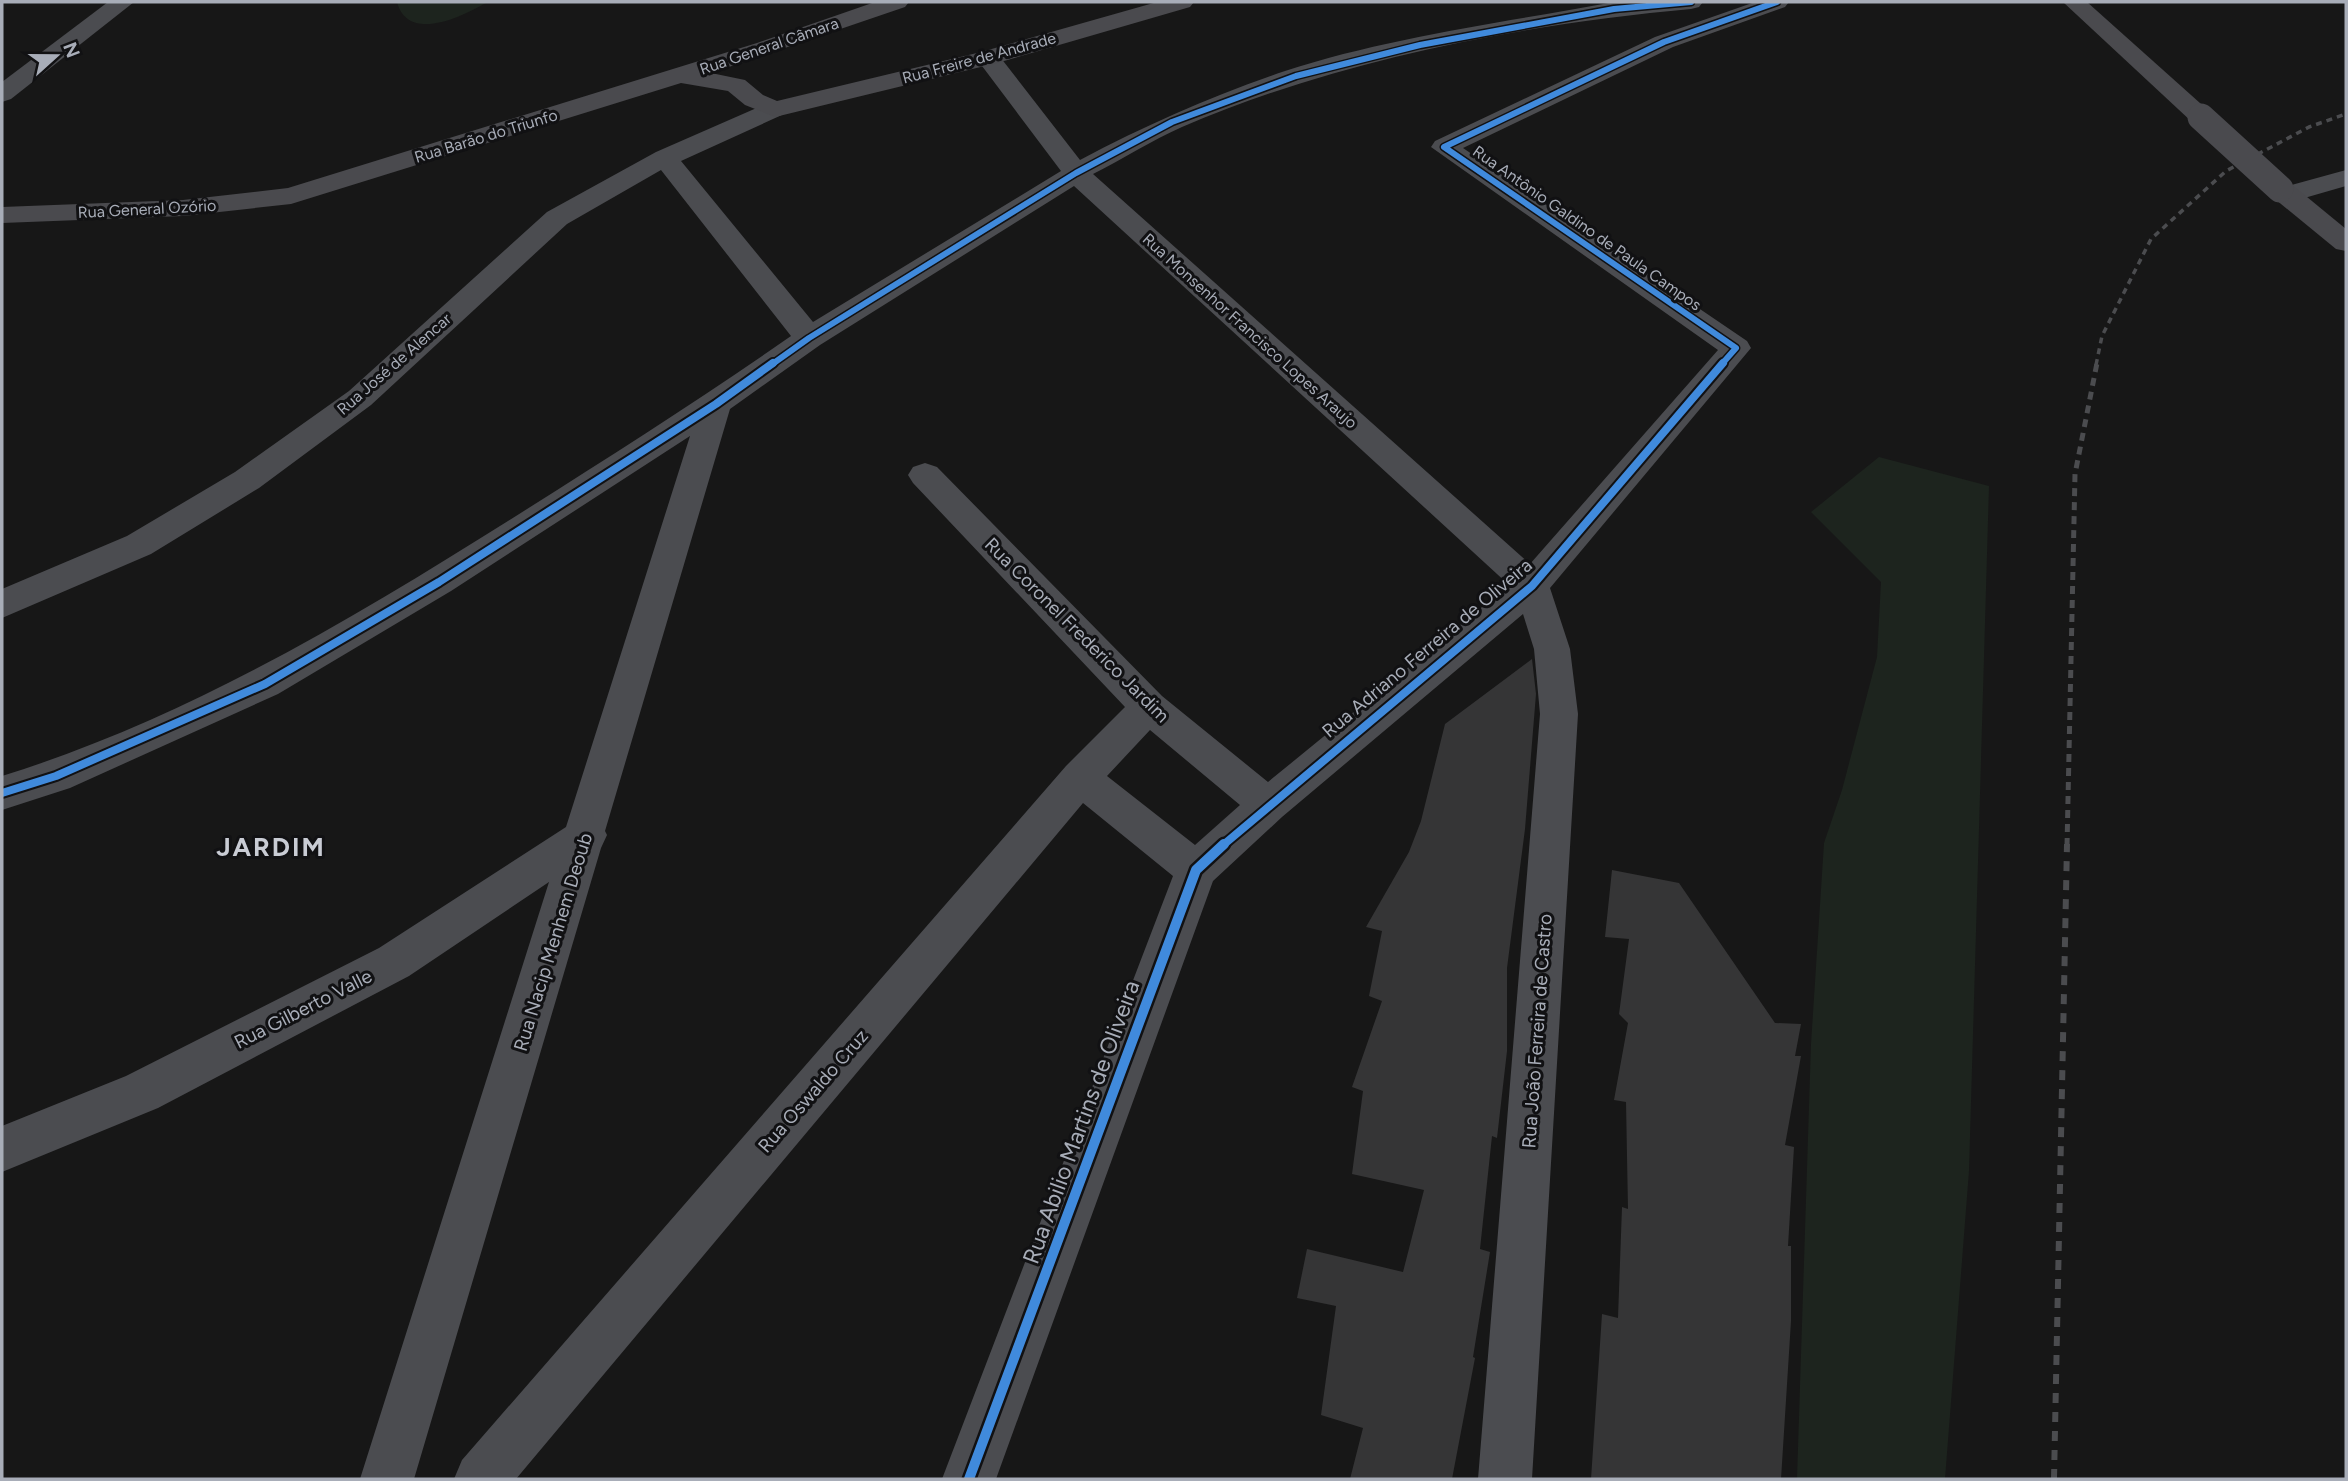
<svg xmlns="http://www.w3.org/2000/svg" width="2348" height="1481" viewBox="0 0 2348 1481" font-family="Figtree,sans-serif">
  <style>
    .green { fill: #1d241e }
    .building { fill: #353536 }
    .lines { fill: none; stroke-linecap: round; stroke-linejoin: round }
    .street { fill: #4b4c50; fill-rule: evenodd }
    .secondary { fill: #4a4a4e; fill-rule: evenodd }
    .rail-far2 { stroke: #4b4c4f; stroke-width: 3.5; stroke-dasharray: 6 5; stroke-linecap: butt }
    .rail-far1 { stroke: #4b4c4f; stroke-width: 5; stroke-dasharray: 8 6; stroke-linecap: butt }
    .rail { stroke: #4b4c4f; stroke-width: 6; stroke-dasharray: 10 9; stroke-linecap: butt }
    .secondary-bridge { stroke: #4a4a4e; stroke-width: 27 }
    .cycleway-far2-casing { stroke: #111113; stroke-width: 9 }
    .cycleway-far1-casing { stroke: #111113; stroke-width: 12 }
    .cycleway-casing { stroke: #111113; stroke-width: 15 }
    .cycleway-far2 { stroke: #408adc; stroke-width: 6 }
    .cycleway-far1 { stroke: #408adc; stroke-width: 8 }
    .cycleway { stroke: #408adc; stroke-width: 10 }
    .labels { text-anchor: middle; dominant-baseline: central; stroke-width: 6; stroke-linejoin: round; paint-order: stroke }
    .far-street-label { font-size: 16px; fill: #a8adb8; stroke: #111113 }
    .street-label { font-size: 19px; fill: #a8adb8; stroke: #111113 }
    .near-street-label { font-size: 23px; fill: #a8adb8; stroke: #111113 }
    .district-label { font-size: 26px; font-weight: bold; letter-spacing: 2px; fill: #c9ccd4; stroke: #111113 }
  </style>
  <rect width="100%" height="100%" fill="#171717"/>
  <g class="green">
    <path d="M397 2H486V3C461 17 408 43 397 2Z"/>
    <polygon points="1879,457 1989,486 1969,1171 1945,1479 1797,1479 1811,1044 1824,843 1842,790 1877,657 1881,582 1811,512"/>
  </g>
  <g class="building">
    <polygon points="1532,659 1536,694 1525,829 1507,968 1507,1051 1497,1138 1492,1136 1480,1249 1490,1252 1473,1357 1475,1358 1452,1479 1350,1479 1363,1428 1321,1415 1336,1306 1297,1298 1307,1249 1403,1272 1424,1190 1352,1174 1363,1091 1352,1087 1382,1001 1369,996 1382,931 1366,927 1409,852 1421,821 1445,724"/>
    <polygon points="1612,870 1679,883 1775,1023 1801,1024 1795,1056 1801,1056 1785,1145 1794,1147 1788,1246 1791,1246 1791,1321 1781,1479 1591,1479 1602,1314 1618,1318 1622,1207 1628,1209 1626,1102 1614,1100 1628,1023 1619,1014 1629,939 1605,937"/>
  </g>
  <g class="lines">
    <g class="street">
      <polygon points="108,2 134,2 11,99 2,102 2,82"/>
      <path d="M1614 2H1703L1699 7 1691 9C1524 24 1337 60 1182 127 1152 140 1123 159 1093 174L1530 564 1718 350 1431 147 1435 141 1655 37 1755 2H1789L1785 7 1673 47 1463 148 1747 341 1751 348 1550 588 1570 649 1578 714 1532 1479H1478L1540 714 1534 649 1523 614 1282 817 1213 881 996 1479H942L1173 876 1083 803 516 1479H454L462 1460 1066 766 1125 707 913 483 908 475 913 467 925 463 937 467 1162 696 1268 782 1509 585 1074 186 820 345 730 409 605 831 607 835 601 848 414 1479H360L549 882 409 976 158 1108 2 1172V1126L126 1076 379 948 566 827 690 436 451 591 278 694 70 788 2 810V776C186 719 354 618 516 516 609 457 701 399 791 336L661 170 567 224 371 405 259 488 151 554 2 618V589L127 536 235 472 349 391 547 212 656 152 766 104H784L788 109 784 114 681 161 813 322 1061 171 976 58 979 53H997L1080 160C1148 124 1212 96 1285 71 1389 37 1507 22 1614 2ZM1150 730 1240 805 1195 845 1107 776Z"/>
      <polygon points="2346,170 2346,186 2287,203 2277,201 2273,195 2277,189"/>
    </g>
    <g class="secondary">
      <polygon points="875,2 909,2 905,7 711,73 745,80 763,95 777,101 981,52 1157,2 1194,2 1190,7 997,63 775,117 745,105 728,91 681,83 291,204 183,216 2,223 2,207 183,200 288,188 757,43"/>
      <polygon points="2063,2 2087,2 2210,112 2214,117 2210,122 2192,122"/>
      <polygon points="2280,181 2290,183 2346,229 2346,251 2336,249 2270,195 2266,189 2270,183"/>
    </g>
    <polyline class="rail-far2" points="2096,365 2102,336 2151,239 2226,171 2309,127 2346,114"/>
    <polyline class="rail-far1" points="2067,846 2075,474 2097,363"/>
    <polyline class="rail" points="2054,1479 2067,844"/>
    <polyline class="secondary-bridge" points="2201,117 2280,189"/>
    <defs>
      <g id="cycleway-far2">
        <polyline points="771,365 809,338 1076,173 1172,122 1296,76 1420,45 1614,9 1691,2"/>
        <polyline points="1721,365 1736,348 1444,147 1664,42 1777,2"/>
      </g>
      <g id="cycleway-far1">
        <polyline points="2,793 56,776 265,684 439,582 716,404 773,363"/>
        <polyline points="1222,846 1532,586 1723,363"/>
      </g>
      <polyline id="cycleway" points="969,1479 1196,870 1224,844"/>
    </defs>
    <use href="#cycleway-far2" class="cycleway-far2-casing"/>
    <use href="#cycleway-far1" class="cycleway-far1-casing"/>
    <use href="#cycleway" class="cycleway-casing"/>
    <use href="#cycleway-far2" class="cycleway-far2"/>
    <use href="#cycleway-far1" class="cycleway-far1"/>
    <use href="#cycleway" class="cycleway"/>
  </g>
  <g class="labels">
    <g class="far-street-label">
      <text transform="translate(769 46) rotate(-19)">Rua General Câmara</text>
      <text transform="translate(979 58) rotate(-15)">Rua Freire de Andrade</text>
      <text transform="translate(486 136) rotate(-17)">Rua Barão do Triunfo</text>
      <text transform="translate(147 209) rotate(-3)">Rua General Ozório</text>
      <text transform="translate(1587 228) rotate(35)">Rua Antônio Galdino de Paula Campos</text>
      <text transform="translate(1250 331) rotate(42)">Rua Monsenhor Francisco Lopes Araujo</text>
      <text transform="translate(394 364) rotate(-41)">Rua José de Alencar</text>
    </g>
    <g class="street-label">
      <text transform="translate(1077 630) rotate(45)">Rua Coronel Frederico Jardim</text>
      <text transform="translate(1427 648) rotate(-40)">Rua Adriano Ferreira de Oliveira</text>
      <text transform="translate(553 942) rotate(-73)">Rua Nacip Menhem Deoub</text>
      <text transform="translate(303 1009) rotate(-27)">Rua Gilberto Valle</text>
      <text transform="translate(1537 1031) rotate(-86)">Rua João Ferreira de Castro</text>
      <text transform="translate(813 1091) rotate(-49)">Rua Oswaldo Cruz</text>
    </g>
    <g class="near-street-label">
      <text transform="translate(1081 1122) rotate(-70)">Rua Abilio Martins de Oliveira</text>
    </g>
    <g class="district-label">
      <text x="271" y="847">JARDIM</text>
    </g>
  </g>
  <rect width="2348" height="1481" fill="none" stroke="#a8adb8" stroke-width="7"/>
  <g transform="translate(56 56) rotate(69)" stroke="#111113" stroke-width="5" paint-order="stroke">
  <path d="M0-5L12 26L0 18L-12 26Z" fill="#a8adb8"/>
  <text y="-10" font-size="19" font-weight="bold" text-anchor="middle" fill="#a8adb8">N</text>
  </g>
</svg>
